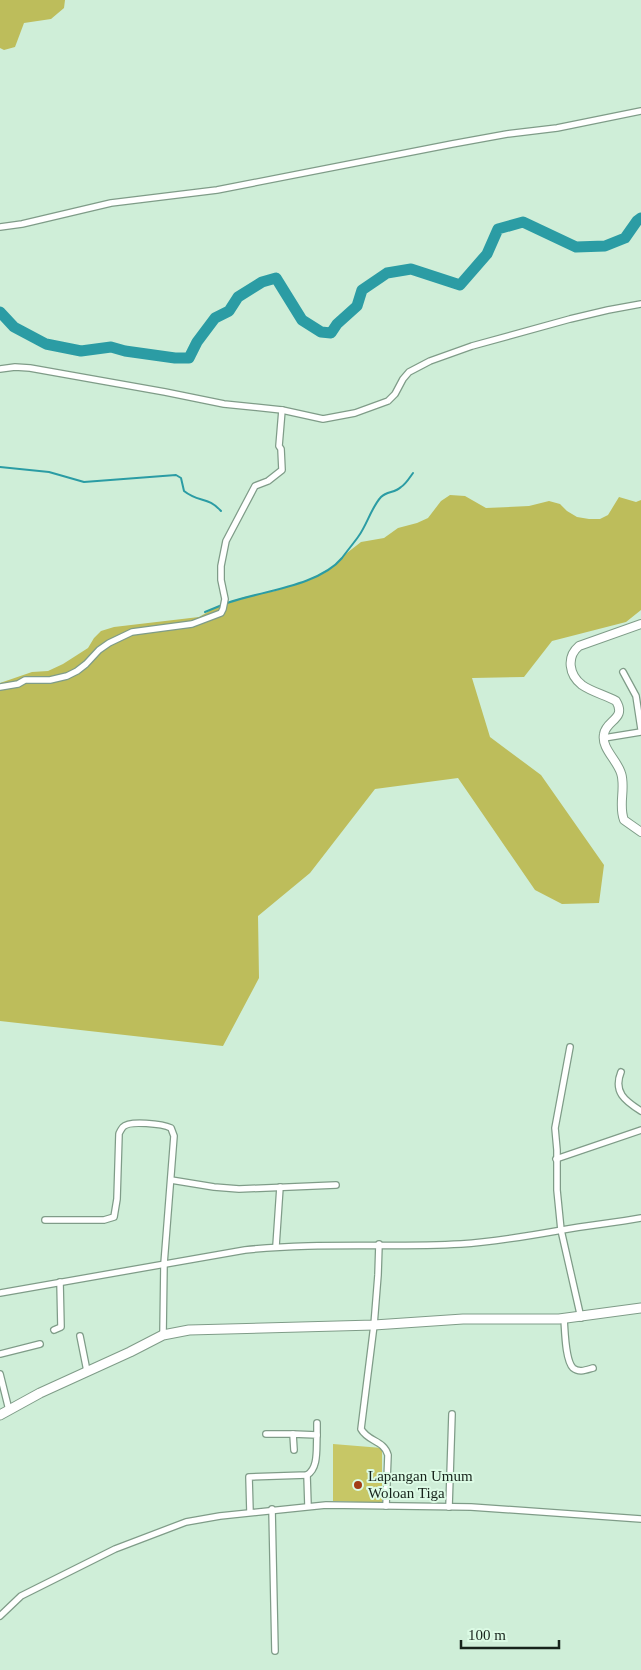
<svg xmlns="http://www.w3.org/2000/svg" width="641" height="1670" viewBox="0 0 641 1670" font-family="'Times New Roman',serif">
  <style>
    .green { fill: #c7c766 }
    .forest { fill: #bdbd5b }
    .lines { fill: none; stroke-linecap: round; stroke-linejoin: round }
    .stream { stroke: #2b9ca4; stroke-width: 2 }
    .river { stroke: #2b9ca4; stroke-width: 11 }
    .minor-casing { stroke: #7f9c88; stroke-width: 8 }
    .tertiary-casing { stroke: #7f9c88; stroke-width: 10 }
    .secondary-casing { stroke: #7f9c88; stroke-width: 11 }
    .minor { stroke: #fff; stroke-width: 5.5 }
    .tertiary { stroke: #fff; stroke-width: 8 }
    .secondary { stroke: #fff; stroke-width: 9 }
    .poi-dot { fill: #a33d16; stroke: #dcfbe5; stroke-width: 2 }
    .labels { text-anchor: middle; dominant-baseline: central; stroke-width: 4; stroke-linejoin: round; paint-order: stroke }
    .poi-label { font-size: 15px; fill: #17231b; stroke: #dcfbe5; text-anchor: start }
  </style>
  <rect width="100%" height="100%" fill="#cfeed8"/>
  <polygon class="green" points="333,1444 382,1448 382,1503 333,1501"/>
  <g class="forest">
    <polygon points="0,0 65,0 64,8 51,19 24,23 15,47 4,50 0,48"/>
    <polygon points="450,495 465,496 486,508 529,506 549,501 560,504 567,511 577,517 589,519 600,519 608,515 619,497 636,502 641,500 641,610 626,622 552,641 524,677 472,678 490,737 541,775 604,865 599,903 562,904 535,890 458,778 375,789 310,873 258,916 259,978 223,1046 0,1021 0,683 32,672 48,671 63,664 88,648 94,638 101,631 114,627 199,617 218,606 244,597 275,591 308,580 333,567 343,556 361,542 384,538 398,528 417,523 428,518 441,501"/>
  </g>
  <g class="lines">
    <g class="stream">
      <path d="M0 467 49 472 84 482 176 475 181 478 184 491C199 503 208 496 221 511"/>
      <path d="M227 603C261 591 319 586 342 558 347 551 353 544 358 537 367 525 371 508 381 497 387 491 395 493 401 487 406 484 410 477 413 473"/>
      <polyline points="205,612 222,605"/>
    </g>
    <polyline class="river" points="0,312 14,327 46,344 81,351 111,347 125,351 175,358 189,358 197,342 215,318 229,311 238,297 262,282 276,278 302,320 321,332 331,333 337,324 357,306 362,290 387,273 411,269 460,285 487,254 498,229 523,222 576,247 605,246 625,238 637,221 641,218"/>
    <defs>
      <g id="minor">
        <polyline points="0,227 22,224 111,203 217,190 452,144 507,134 557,128 641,111"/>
        <polyline points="0,369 15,367 30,368 165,392 224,404 282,410 323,419 355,413 388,401 395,394 403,379 409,372 430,361 472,346 570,319 608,310 641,304"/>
        <polyline points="623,672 636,696 641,729"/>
        <polyline points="0,687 18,684 25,680 50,680 67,676 77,671 86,664 99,650 109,643 132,632 192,624 221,613 223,609 225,599 221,580 221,566 226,541 255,486 268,481 282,470 281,449 279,446 282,410"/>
        <polyline points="604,738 641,732"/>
        <polyline points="570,1047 555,1128 557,1150 557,1190 561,1230 581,1318"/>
        <path d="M621 1072C613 1092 625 1101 641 1111"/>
        <polyline points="556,1159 641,1130"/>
        <polyline points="171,1180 214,1187 239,1189 336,1185"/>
        <path d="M45 1220H104L114 1217 117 1199 119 1134C119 1133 122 1128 123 1127 129 1120 163 1124 171 1128L174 1136 164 1264 163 1335"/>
        <path d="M379 1244 378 1275 374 1325 361 1429C368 1442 384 1440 388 1455L386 1506"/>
        <polyline points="276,1246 280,1187"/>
        <path d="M0 1293 245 1250C317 1242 389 1248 461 1244 495 1242 528 1236 562 1230 588 1225 615 1223 641 1218"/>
        <path d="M564 1319C565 1330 565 1360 573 1368 579 1373 586 1370 593 1368"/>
        <polyline points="54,1330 61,1327 60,1282"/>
        <polyline points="80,1336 87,1371"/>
        <polyline points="0,1354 40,1344"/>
        <polyline points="0,1374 9,1410"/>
        <polyline points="317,1423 317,1435"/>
        <polyline points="266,1434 293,1434"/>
        <polyline points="307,1475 308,1506"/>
        <polyline points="449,1507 452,1414"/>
        <polyline points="272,1509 275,1651"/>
        <path d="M250 1512 249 1477 307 1475C319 1468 316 1448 317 1435L293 1434 294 1450"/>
        <polyline points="0,1616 21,1596 115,1549 186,1522 220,1516 326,1505 471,1507 641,1519"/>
      </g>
      <path id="tertiary" d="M641 624 579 646C566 657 569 675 582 685 592 692 605 695 616 701 627 719 606 720 604 734 601 748 617 760 621 773 626 788 618 805 624 820L641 832"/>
      <polyline id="secondary" points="0,1415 40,1393 130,1352 163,1335 189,1330 374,1325 463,1319 559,1319 641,1308"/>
    </defs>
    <use href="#minor" class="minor-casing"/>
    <use href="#tertiary" class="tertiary-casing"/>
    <use href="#secondary" class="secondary-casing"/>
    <use href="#minor" class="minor"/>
    <use href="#tertiary" class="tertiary"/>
    <use href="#secondary" class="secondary"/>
  </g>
  <circle class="poi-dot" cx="358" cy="1485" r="5"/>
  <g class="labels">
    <g class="poi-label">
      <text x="368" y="1476">Lapangan Umum<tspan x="368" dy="17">Woloan Tiga</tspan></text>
    </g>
  </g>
  <path d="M461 1640v8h98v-8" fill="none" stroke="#17231b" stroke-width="2.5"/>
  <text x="468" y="1640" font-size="15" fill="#17231b" stroke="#dcfbe5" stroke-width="4" paint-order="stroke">100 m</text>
</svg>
